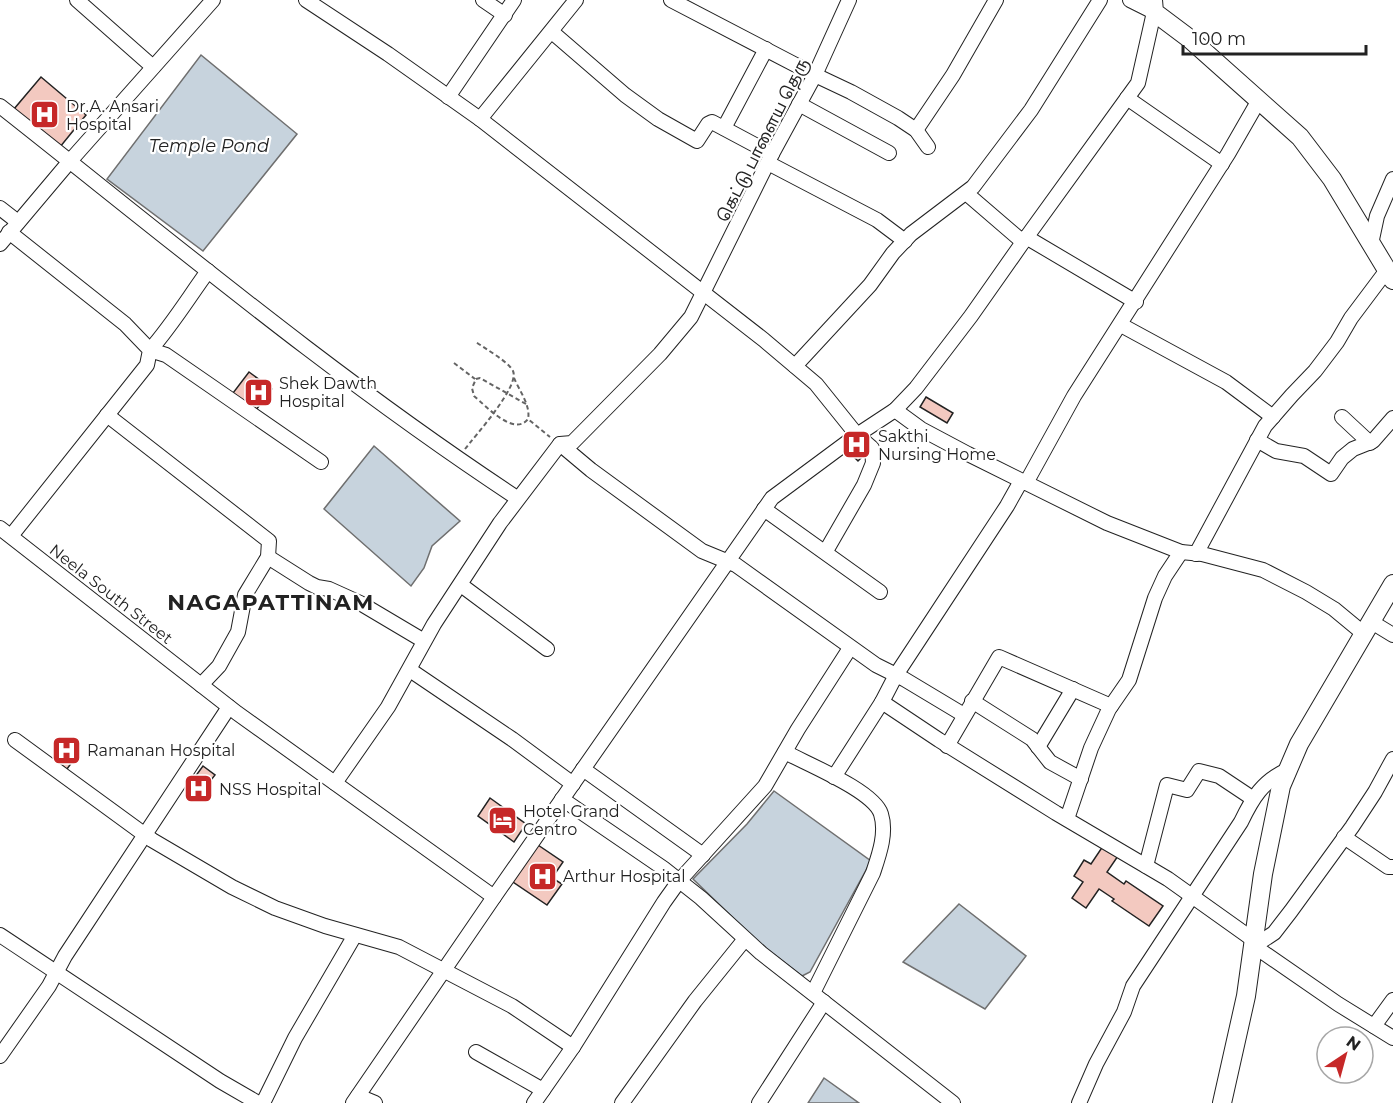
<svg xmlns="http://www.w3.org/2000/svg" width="1393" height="1103" viewBox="0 0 1393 1103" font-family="Montserrat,'Noto Sans Tamil',sans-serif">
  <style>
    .water { fill: #c7d3dd; stroke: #6f6f6f; stroke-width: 1.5 }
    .building { fill: #f3c9c0; stroke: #222; stroke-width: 1.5 }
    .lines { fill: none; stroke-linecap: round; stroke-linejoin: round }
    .minor-casing { stroke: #222; stroke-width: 16 }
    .major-casing { stroke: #222; stroke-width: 20 }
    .path { stroke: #646464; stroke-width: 2; stroke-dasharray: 4.5 3; stroke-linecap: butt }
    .minor { stroke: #fff; stroke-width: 14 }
    .major { stroke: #fff; stroke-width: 18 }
    .labels { text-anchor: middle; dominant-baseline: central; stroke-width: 4.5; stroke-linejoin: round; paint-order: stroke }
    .poi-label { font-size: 16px; fill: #222; stroke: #fff; text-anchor: start }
    .street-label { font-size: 16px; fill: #222; stroke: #fff }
    .water-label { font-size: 18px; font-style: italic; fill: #222; stroke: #fff }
    .district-label { font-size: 22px; font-weight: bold; letter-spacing: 1.5px; fill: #222; stroke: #fff }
  </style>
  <rect width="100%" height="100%" fill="#fff"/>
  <g class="water">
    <polygon points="201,55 297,134 203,251 107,179"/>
    <polygon points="374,446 460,521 432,546 424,568 411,586 324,509"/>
    <polygon points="774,791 871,861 810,972 802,976 758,942 693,879 747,824"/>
    <polygon points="959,904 1026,956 985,1009 903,962"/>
    <polygon points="824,1078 859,1103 808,1103"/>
  </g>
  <g class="building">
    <polygon points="41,77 86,115 60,147 14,109"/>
    <polygon points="249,372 272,389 256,410 233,393"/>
    <polygon points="926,397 953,413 947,423 920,407"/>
    <polygon points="856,438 869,450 858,461 846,449"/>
    <polygon points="63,744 78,754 67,769 53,759"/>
    <polygon points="203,766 215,775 197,798 186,789"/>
    <polygon points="490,798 526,824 514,842 478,816"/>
    <polygon points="535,843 563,862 552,878 562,884 547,905 510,880"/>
    <polygon points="1103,846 1118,856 1107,872 1124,884 1126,881 1163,906 1149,926 1112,901 1114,899 1099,889 1086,908 1072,898 1083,882 1074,876 1084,860 1091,864"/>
  </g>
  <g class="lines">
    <defs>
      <g id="minor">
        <polyline points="77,0 153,67"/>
        <polyline points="306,0 388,54 480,119 764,340 816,384 857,435 872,448 873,463 864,485 826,551"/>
        <polyline points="483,0 505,15"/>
        <polyline points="671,0 815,75 851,92 898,118 916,130 928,147"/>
        <polyline points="552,32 625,95 658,119 697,141 708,124 712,122 772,154"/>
        <polyline points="448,97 514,0"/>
        <polyline points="1127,98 1222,164"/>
        <polyline points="799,104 889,153"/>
        <path d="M0 106C170 240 336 379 517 498"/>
        <polyline points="480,119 576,0"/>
        <polyline points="724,128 766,49"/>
        <polyline points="916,130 953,75 996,0"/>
        <polyline points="768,163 877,220 905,241"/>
        <polyline points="966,193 1023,242"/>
        <polyline points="0,208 18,222"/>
        <polyline points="9,232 125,324 150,350 147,365 11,536"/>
        <polyline points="1026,237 1136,302"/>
        <polyline points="0,244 70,161 213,0"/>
        <polyline points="1371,244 1377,216 1393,179"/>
        <path d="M208 271C189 297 172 325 150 350L166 355 321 462"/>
        <polyline points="1121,325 1226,382 1273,417"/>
        <polyline points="795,366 870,285 893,253 911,234 973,187 1031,110 1100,0"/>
        <polyline points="895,410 921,429 968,454 1107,523 1181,552 1202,554 1263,570 1306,592 1334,609 1363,633"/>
        <polyline points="107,415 269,541 268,557 245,595 238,632 219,666 201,685"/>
        <polyline points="1342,417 1370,443"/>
        <polyline points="1257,440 1276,451 1304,456 1331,474 1342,458 1353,449 1373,441 1393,418"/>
        <polyline points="560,444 591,470 702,551 736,565 876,665 904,679 964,715"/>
        <polyline points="1026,483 1074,396 1228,154 1259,100"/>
        <polyline points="764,509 880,592"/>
        <polyline points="0,528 237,713 494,897"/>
        <polyline points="1196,554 1265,426 1292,395 1315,371 1337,342 1351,318 1387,270"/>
        <polyline points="268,557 309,583 317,587 329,589 360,603 424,641"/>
        <polyline points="461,585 547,649"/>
        <polyline points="1370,621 1393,635"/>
        <polyline points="410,670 512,739 573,784"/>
        <polyline points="972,701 1032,739 1050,762 1081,779"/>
        <polyline points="882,702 939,740 1056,813 1168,879 1255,941"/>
        <polyline points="15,740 152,840 232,887 275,908 325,926 399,947 512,1006 573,1047"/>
        <polyline points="947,746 999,657 1111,706"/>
        <polyline points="1038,747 1073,689"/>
        <path d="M785 752C807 764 874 791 881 814 887 833 879 855 873 873L813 993"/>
        <polyline points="1393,759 1375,792 1352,827 1291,911 1274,933 1254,946 1338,1004 1393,1038"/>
        <polyline points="583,769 703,855"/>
        <polyline points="834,777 882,702 896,675 1007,506 1021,481"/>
        <polyline points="335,783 388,707 434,624 500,523 560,444 572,443 660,354 691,317 772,154 815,75 849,0"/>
        <polyline points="562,799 663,868 701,898 761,953 953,1103"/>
        <polyline points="1067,819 1091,748 1109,709 1129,680 1155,598 1165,576 1181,552"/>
        <polyline points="1344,837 1388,867 1393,867"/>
        <polyline points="1146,866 1167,785 1187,790 1199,771 1219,776 1252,798"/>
        <polyline points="0,935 220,1081 258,1103"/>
        <polyline points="1374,1026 1393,1000"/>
        <polyline points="476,1052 543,1090"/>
        <polyline points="0,1056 49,986 65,956 229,707"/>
        <polyline points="358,1096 375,1103"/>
        <polyline points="263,1103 295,1038 355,935"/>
        <polyline points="353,1103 494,897 772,498 857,435 895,410 916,388 971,316 1023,242 1138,83 1154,12 1130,0"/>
        <polyline points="534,1103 573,1047 664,902 679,881 765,786 798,729 850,648"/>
        <polyline points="622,1103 695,1001 745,939"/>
        <polyline points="759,1103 824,1002"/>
        <path d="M1079 1103 1096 1064 1124 1012 1133 986 1241 822C1252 799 1263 780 1288 770"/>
      </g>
      <g id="major">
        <polyline points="1153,0 1154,12 1190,39 1300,137 1332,179 1393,280"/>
        <polyline points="1222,1103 1246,996 1263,874 1281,786 1299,744 1393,584"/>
      </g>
    </defs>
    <use href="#minor" class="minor-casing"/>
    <use href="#major" class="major-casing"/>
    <g class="path">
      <polyline points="454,363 475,379"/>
      <path d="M514 378C519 390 531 406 528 419"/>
      <path d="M526 404 480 378 476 379 472 388 474 396C486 406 514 437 528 419L550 437"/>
      <path d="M465 449C475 436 520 386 513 371 509 362 484 348 476 342"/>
    </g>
    <use href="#minor" class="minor"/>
    <use href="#major" class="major"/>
  </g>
  <defs>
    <symbol id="hospital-square" viewBox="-11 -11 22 22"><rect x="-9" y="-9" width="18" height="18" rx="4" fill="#c62828" stroke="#fff"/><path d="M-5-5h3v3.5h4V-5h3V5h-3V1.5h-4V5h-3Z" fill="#fff"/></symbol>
    <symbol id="hotel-square" viewBox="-11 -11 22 22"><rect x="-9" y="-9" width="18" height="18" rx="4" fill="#c62828" stroke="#fff"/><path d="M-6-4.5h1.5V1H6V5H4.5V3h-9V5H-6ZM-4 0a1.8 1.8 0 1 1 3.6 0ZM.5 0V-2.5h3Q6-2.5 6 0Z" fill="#fff"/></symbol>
  </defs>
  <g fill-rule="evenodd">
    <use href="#hospital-square" x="28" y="98" width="33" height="33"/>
    <use href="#hospital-square" x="242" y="376" width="33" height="33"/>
    <use href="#hospital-square" x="840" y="428" width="33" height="33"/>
    <use href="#hospital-square" x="50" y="734" width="33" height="33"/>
    <use href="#hospital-square" x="182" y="772" width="33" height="33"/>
    <use href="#hotel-square" x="486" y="804" width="33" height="33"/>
    <use href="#hospital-square" x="526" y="860" width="33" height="33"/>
  </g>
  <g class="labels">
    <g class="poi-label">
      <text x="66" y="106">Dr.A. Ansari<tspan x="66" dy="18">Hospital</tspan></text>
      <text x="279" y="383">Shek Dawth<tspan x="279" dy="18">Hospital</tspan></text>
      <text x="878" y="436">Sakthi<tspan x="878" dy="18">Nursing Home</tspan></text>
      <text x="87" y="750">Ramanan Hospital</text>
      <text x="219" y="789">NSS Hospital</text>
      <text x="523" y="811">Hotel Grand<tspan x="523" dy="18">Centro</tspan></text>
      <text x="563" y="876">Arthur Hospital</text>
    </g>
    <g class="street-label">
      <text transform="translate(763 140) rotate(-63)">கெட்டு பாளைய தெரு</text>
      <text transform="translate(111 594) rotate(38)">Neela South Street</text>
    </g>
    <g class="water-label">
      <text x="209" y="146">Temple Pond</text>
    </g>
    <g class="district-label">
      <text x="271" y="602">NAGAPATTINAM</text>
    </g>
  </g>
  <g transform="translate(1345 1055) rotate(36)"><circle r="28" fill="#ffffff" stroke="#a7a7a7" stroke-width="1.5"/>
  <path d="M0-4.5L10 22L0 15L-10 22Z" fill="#c62828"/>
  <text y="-9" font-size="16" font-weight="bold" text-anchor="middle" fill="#222222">N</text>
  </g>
  <path d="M1183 45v9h183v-9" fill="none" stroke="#222222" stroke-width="3"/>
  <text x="1192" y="45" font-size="18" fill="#222222" stroke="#ffffff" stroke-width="4.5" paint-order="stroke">100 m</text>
</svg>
